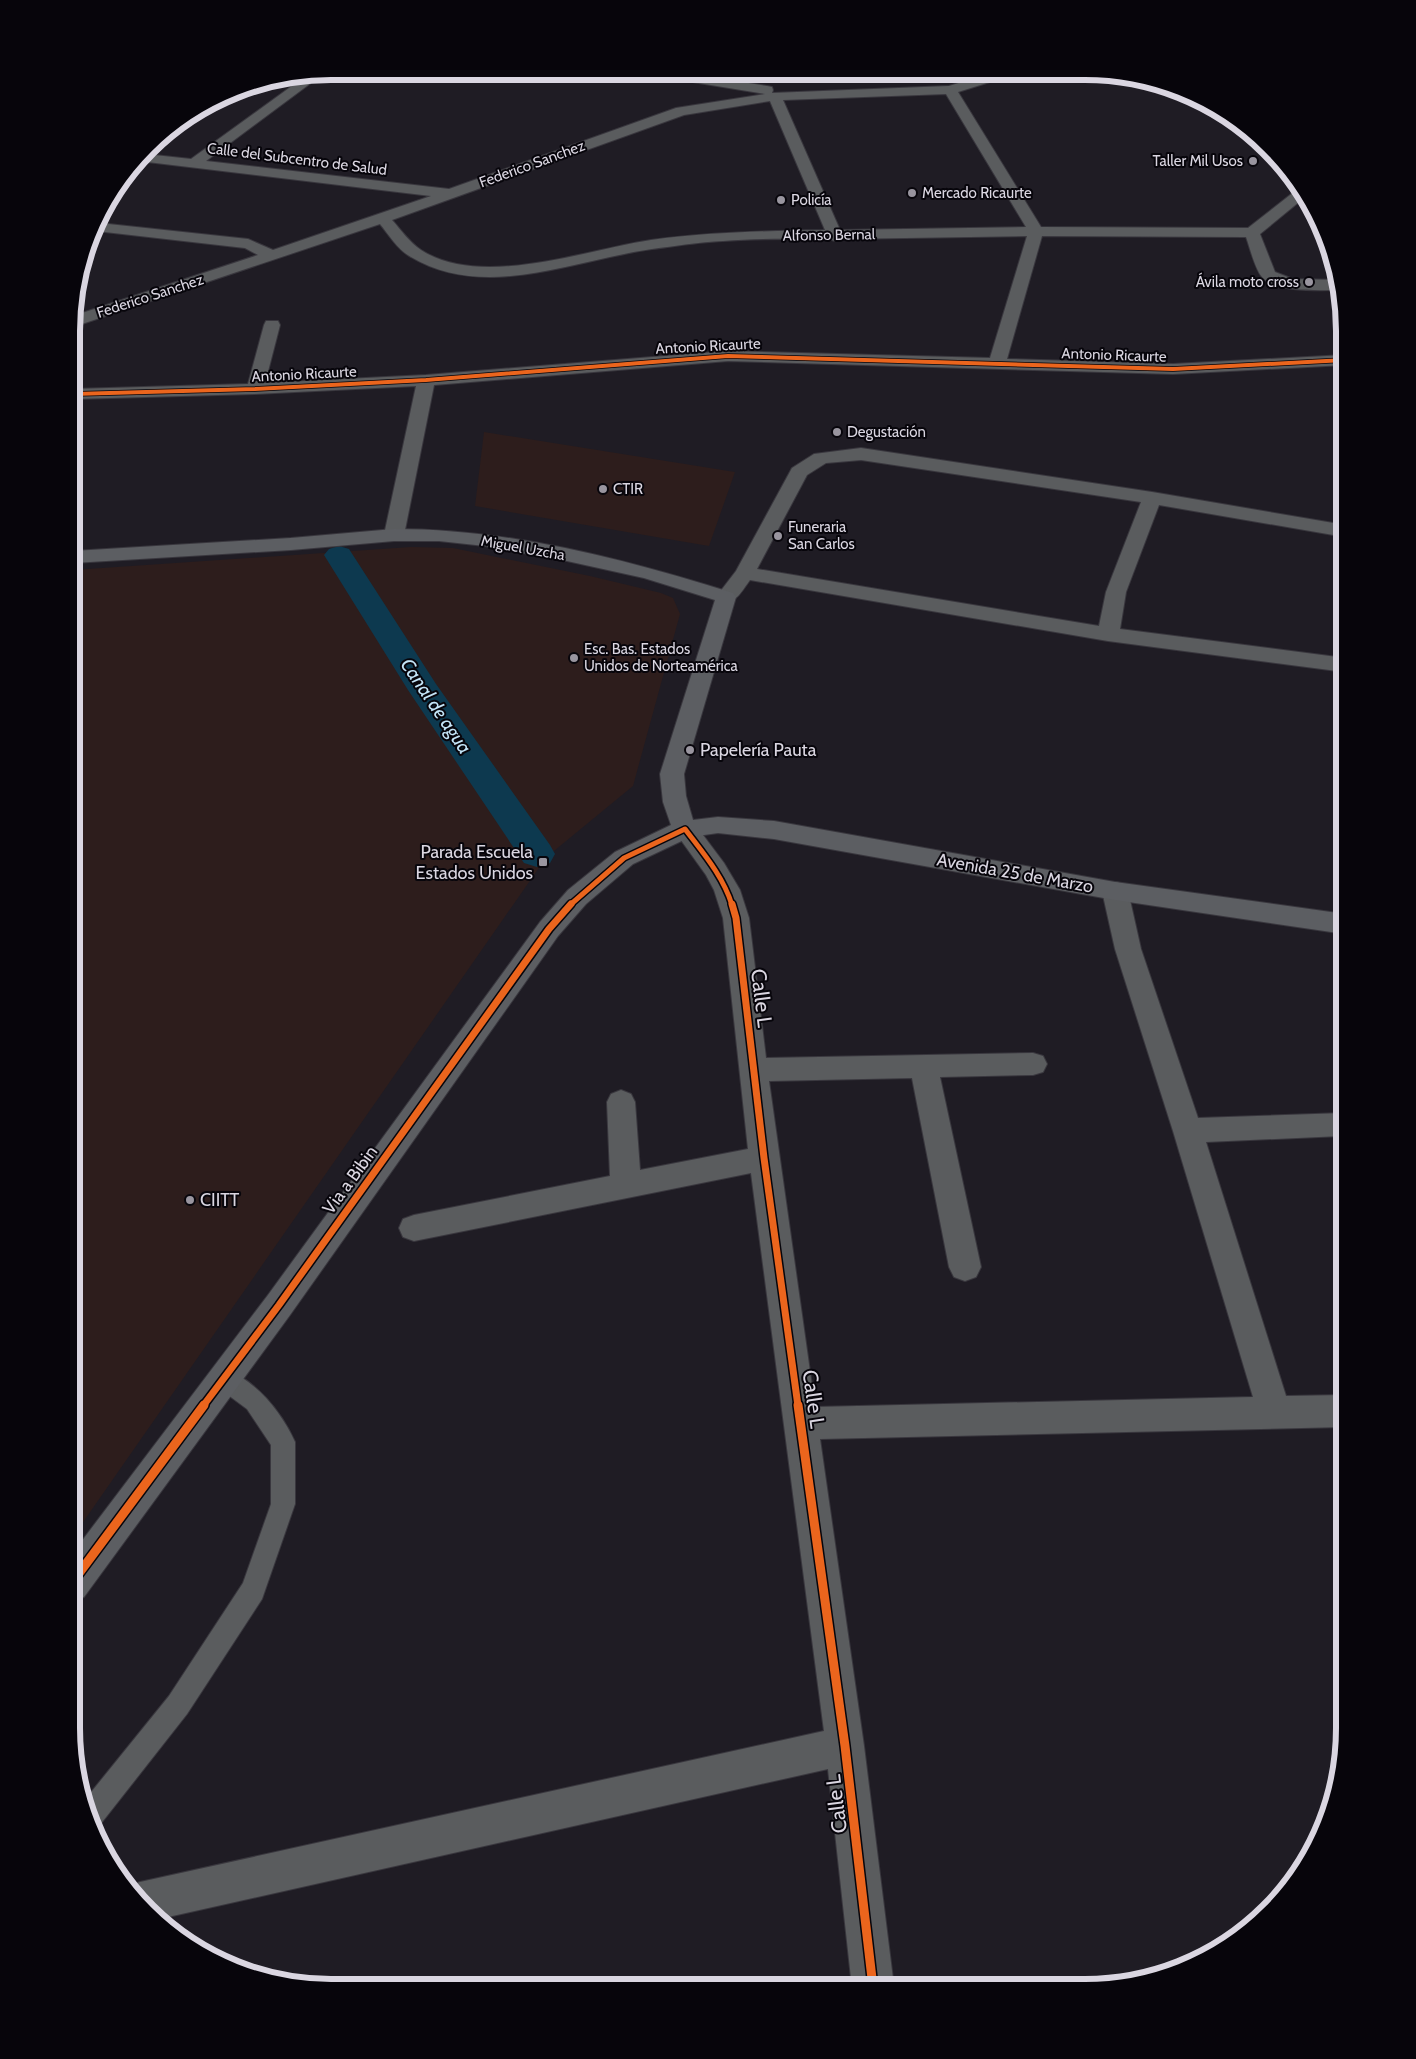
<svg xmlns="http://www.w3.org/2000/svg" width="1416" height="2059" viewBox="0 0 1416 2059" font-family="Cabin,sans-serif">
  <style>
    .education { fill: #2d1d1c }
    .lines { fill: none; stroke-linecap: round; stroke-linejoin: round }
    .canal { fill: #0d394f; fill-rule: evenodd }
    .lane-casing { stroke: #39373e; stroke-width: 2 }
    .street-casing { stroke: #39373e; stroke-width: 2 }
    .secondary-casing { stroke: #39373e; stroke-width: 2 }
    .lane { fill: #5a5c5e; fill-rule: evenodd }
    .street { fill: #5a5c5e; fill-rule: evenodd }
    .secondary { fill: #5c5e62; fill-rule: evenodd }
    .cycleway-far3-casing { stroke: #07050b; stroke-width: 5.5 }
    .cycleway-far2-casing { stroke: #07050b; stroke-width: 8 }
    .cycleway-far1-casing { stroke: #07050b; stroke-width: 10 }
    .cycleway-casing { stroke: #07050b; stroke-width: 12 }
    .cycleway-far3 { stroke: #eb651d; stroke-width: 4 }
    .cycleway-far2 { stroke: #eb651d; stroke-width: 5 }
    .cycleway-far1 { stroke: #eb651d; stroke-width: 7 }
    .cycleway { stroke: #eb651d; stroke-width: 9 }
    .poi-dot { fill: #99959f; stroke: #07050b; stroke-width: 2 }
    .labels { text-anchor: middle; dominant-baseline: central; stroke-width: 4; stroke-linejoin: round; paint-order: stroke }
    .far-street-label { font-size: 15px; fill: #dad6e1; stroke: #07050b }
    .far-poi-label { font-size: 15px; fill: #dad6e1; stroke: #07050b; text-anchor: start }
    .poi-label { font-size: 18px; fill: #dad6e1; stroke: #07050b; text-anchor: start }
    .street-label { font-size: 18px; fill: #dad6e1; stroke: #07050b }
    .water-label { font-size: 19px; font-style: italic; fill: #c4e5f8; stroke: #07050b }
    .near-street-label { font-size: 21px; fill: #dad6e1; stroke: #07050b }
    .rim { fill: none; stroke: #dad6e1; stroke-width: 6 }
  </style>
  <rect width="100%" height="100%" fill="#1f1c24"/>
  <g class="education">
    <polygon points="484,432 735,472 709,546 475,506"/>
    <polygon points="411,547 453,548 590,576 661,593 673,598 680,614 633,786 543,860 539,857 543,862 72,1538 73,570"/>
  </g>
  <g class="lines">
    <polygon class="canal" points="339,546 349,549 436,684 550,845 555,854 550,863 537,867 524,863 408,690 324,555 329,549"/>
    <defs>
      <path id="lane" d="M224 1368C256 1381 281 1411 295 1442V1504L262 1599 187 1714 99 1826 93 1828 84 1801 169 1696 243 1583 271 1504V1445L247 1409 216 1386 213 1379 216 1372Z"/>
      <g id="street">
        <path d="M650 72H681L767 86 772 87 773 90 772 93 949 86 991 73H1011L1009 76 958 92 1041 227 1248 228 1299 188 1305 197 1260 234 1275 272 1293 279 1340 280 1341 290C1321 290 1275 293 1262 277 1255 269 1250 248 1246 237L1042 236 1007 359 1173 364 1345 355V365L1173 374 728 361 434 385 404 535 401 539 394 541 387 539 384 535 416 386 255 394 73 399V389L248 384 264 325 266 321H278L280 325 265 383 426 375 728 351 990 358 1027 236 841 239 835 241 829 239C794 239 758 238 723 241 699 242 675 246 652 249 575 260 484 301 411 257 398 250 389 235 380 224L73 327V316L258 255 245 248 96 231 99 223 248 239 273 250 431 196 139 161 145 154 191 159 307 75 323 74 206 161 449 189 676 108 765 94 656 76ZM946 94 1026 227 840 230 783 100ZM770 101 825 230C766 231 709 232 651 240 585 250 481 289 421 250 410 243 401 230 392 220L684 115Z"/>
        <path d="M861 448 1152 492 1345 525V537L1159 505 1126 592 1120 629 1345 658V672L1108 641 750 580C741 592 735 606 719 601L716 597 736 571 792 468 814 454ZM861 460 1141 502 1106 592 1099 626 757 569 807 475 826 463Z"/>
        <polygon points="685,820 694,823 724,863 740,890 749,918 766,1058 1033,1053 1043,1056 1047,1064 1043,1072 1033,1075 940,1077 981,1267 976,1277 965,1281 954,1277 949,1267 912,1078 769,1081 815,1407 1253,1397 1173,1131 1115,949 1102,891 1106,884 1115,882 1124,884 1128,891 1141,949 1198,1118 1344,1113 1344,1135 1341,1136 1206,1142 1286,1396 1344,1395 1344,1427 820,1439 864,1746 894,1987 852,1987 828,1769 159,1919 136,1899 128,1887 140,1882 824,1731 751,1173 414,1241 403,1237 399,1228 403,1219 414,1215 610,1176 607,1102 611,1094 621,1090 631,1094 635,1102 640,1170 748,1149 723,918 714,890 706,875 673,829 676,823"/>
      </g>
      <path id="secondary" d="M394 529C510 529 624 559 733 593L736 597 684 774 686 796 693 820 718 817 774 821 1115 882 1345 914V934L1115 900 774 839 718 833 690 837 633 864 586 904 558 936 290 1315 84 1597 71 1602 72 1554 268 1295 540 922 568 890 615 852 671 825 663 802 660 774 715 600 644 578 567 561 485 546 439 541H394L291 550 73 563V551L291 538Z"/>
    </defs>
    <use href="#lane" class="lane-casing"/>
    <use href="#street" class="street-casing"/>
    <use href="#secondary" class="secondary-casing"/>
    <use href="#lane" class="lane"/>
    <use href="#street" class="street"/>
    <use href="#secondary" class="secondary"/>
    <defs>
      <polyline id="cycleway-far3" points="73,394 255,389 426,380 728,356 1173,369 1345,360"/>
      <path id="cycleway-far2" d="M570 905 624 858 685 829C703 853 723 876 732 905"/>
      <g id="cycleway-far1">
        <polyline points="732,904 736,918 764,1158 798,1406"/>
        <polyline points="203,1406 279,1305 549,929 571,904"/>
      </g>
      <g id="cycleway">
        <polyline points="798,1405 845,1746 873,1987"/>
        <polyline points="71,1584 204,1405"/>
      </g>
    </defs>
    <use href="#cycleway-far3" class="cycleway-far3-casing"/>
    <use href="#cycleway-far2" class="cycleway-far2-casing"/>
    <use href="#cycleway-far1" class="cycleway-far1-casing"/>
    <use href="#cycleway" class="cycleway-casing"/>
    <use href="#cycleway-far3" class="cycleway-far3"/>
    <use href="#cycleway-far2" class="cycleway-far2"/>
    <use href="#cycleway-far1" class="cycleway-far1"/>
    <use href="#cycleway" class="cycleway"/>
  </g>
  <g class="poi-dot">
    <circle cx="1253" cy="161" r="5"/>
    <circle cx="912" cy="193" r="5"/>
    <circle cx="781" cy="200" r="5"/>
    <circle cx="1309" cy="282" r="5"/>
    <circle cx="837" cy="432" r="5"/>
    <circle cx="603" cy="489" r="5"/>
    <circle cx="778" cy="536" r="5"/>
    <circle cx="574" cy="658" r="5"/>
    <circle cx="690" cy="750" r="5"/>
    <rect x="538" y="857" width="10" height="10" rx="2.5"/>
    <circle cx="190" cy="1200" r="5"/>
  </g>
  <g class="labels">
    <g class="far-street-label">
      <text transform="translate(297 159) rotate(7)">Calle del Subcentro de Salud</text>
      <text transform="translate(532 164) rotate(-20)">Federico Sanchez</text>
      <text transform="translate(829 235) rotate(-1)">Alfonso Bernal</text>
      <text transform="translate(150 296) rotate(-18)">Federico Sanchez</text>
      <text transform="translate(708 346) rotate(-3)">Antonio Ricaurte</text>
      <text transform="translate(1114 355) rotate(2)">Antonio Ricaurte</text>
      <text transform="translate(304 374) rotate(-3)">Antonio Ricaurte</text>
      <text transform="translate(523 548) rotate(10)">Miguel Uzcha</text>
    </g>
    <g class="far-poi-label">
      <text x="1243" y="161" text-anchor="end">Taller Mil Usos</text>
      <text x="922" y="193">Mercado Ricaurte</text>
      <text x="791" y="200">Policía</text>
      <text x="1299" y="282" text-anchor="end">Ávila moto cross</text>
      <text x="847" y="432">Degustación</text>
      <text x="613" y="489">CTIR</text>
      <text x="788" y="527">Funeraria<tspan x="788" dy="17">San Carlos</tspan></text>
      <text x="584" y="649">Esc. Bas. Estados<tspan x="584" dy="17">Unidos de Norteamérica</tspan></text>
    </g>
    <g class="poi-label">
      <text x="700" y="750">Papelería Pauta</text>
      <text x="533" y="852" text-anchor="end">Parada Escuela<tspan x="533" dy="21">Estados Unidos</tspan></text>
      <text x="200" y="1200">CIITT</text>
    </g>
    <g class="street-label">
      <text transform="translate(1015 873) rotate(10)">Avenida 25 de Marzo</text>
      <text transform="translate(350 1180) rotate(-54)">Via a Bibin</text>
    </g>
    <g class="water-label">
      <text transform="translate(436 706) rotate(56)">Canal de agua</text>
    </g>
    <g class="near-street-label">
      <text transform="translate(762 998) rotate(83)">Calle L</text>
      <text transform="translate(814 1399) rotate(82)">Calle L</text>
      <text transform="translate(836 1804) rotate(-97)">Calle L</text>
    </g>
  </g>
  <path d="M0 0H1416V2059H0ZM331 80H1085A251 251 0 0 1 1336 331V1728A251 251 0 0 1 1085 1979H331A251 251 0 0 1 80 1728V331A251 251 0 0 1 331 80Z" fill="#07050b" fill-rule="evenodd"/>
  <path class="rim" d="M331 80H1085A251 251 0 0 1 1336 331V1728A251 251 0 0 1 1085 1979H331A251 251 0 0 1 80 1728V331A251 251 0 0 1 331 80Z"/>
</svg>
